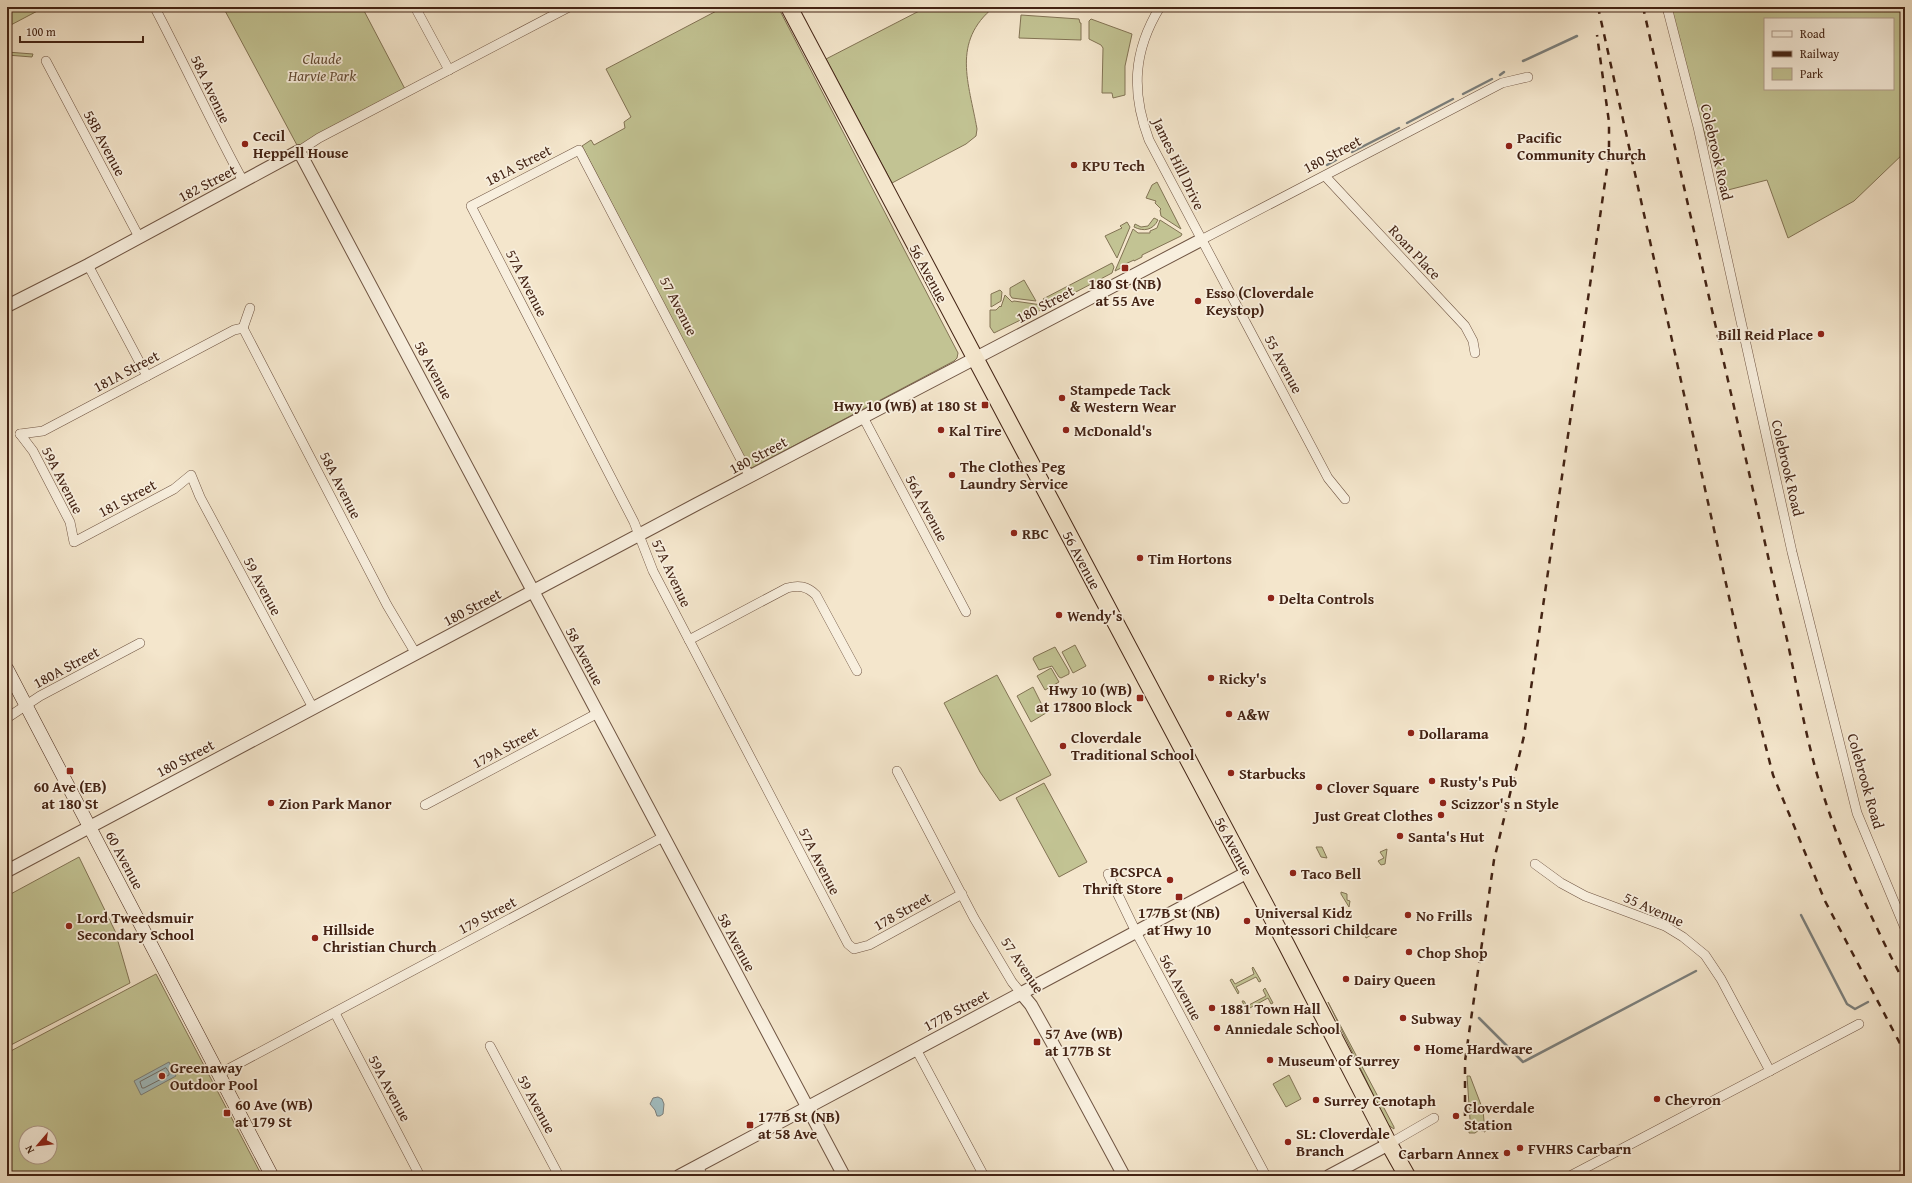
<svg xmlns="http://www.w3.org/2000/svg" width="1912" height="1183" viewBox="0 0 1912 1183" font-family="'Gentium Book Plus',serif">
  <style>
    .green { fill: #c2c393; stroke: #827354; fill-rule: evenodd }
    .water { fill: #a0bdc1; stroke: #7b7f7c }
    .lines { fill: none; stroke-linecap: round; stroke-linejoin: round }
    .shore { stroke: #72706a; stroke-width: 1 }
    .stream { stroke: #7b7f7c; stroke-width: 2.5 }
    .minor-casing { stroke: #6f5442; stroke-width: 10 }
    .tertiary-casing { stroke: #6f5442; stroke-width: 14 }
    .secondary-casing { stroke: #432314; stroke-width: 14 }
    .trunk-casing { stroke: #432314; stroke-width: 18 }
    .minor { stroke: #f8efde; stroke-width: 9 }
    .tertiary { stroke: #f8efde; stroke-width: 12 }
    .secondary { stroke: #f8efde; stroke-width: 13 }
    .trunk { stroke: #f4e6cc; stroke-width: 16 }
    .rail { stroke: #432314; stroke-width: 2.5; stroke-dasharray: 7 7; stroke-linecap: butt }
    .poi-dot { fill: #8f2418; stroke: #f8efde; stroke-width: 1.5 }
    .labels { text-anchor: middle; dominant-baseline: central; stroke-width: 3.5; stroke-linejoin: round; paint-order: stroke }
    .park-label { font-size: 15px; font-style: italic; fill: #634b34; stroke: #f8efde }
    .street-label { font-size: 15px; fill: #432314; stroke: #f8efde }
    .poi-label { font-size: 15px; font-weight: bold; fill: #432314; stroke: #f8efde; text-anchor: start }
  </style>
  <rect width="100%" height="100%" fill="#f4e6cc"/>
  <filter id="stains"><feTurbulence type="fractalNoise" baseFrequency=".005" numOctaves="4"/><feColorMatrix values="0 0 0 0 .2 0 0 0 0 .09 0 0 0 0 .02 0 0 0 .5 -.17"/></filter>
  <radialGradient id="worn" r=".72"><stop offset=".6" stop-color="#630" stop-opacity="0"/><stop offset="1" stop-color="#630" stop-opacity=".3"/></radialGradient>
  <g class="green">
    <polygon points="7,7 45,7 7,27"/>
    <polygon points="223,7 362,7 405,89 298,147"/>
    <polygon points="724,7 778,7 958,353 957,358 954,361 752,468 748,467 582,146 591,140 594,145 625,128 624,122 631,117 606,69"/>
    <path d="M920 7H994C951 42 969 83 977 129L976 136 966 144 892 183 826 59 923 9Z"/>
    <path d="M1662 7H1905V152L1854 201 1788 238 1767 180 1724 191ZM1765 19H1893V89H1765Z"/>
    <polygon points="1021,15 1079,19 1080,23 1081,23 1081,40 1019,38"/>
    <polygon points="1091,19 1132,34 1125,66 1125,95 1113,98 1112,93 1102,93 1103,48 1101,45 1089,39 1089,21"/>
    <polygon points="7,52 33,54 32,57 7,55"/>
    <polygon points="1157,182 1181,229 1161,216 1160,210 1161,209 1155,203 1156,201 1146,198 1152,185"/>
    <path d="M1154 218 1158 220C1153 230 1144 232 1134 227L1135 224 1141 227 1148 226Z"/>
    <polygon points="1160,220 1182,234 1181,236 1142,255 1142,257 1134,261 1134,260 1121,266 1121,268 1115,271 1133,229 1138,233 1150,233 1150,231 1157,228"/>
    <polygon points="1127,222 1130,227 1117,258 1105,236 1122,228 1120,226"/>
    <polygon points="1112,263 1114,267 1112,273 1053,304 1045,302 1043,299"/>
    <polygon points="1024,280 1036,301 1012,298 1010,295 1010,288"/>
    <polygon points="1000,290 1002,292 1001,301 991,307 991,294"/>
    <polygon points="1005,295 1012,302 1014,301 1049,306 994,333 990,327 990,310 996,310 1000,306 1001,307"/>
    <polygon points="1075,645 1086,666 1073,673 1062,652"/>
    <polygon points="1055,647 1069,671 1069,674 1061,678 1059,677 1052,666 1039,670 1033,659 1034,657"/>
    <polygon points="1051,668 1059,682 1045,690 1037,676"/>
    <polygon points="997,675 1051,775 1000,801 980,772 944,703"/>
    <polygon points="1033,687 1046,713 1031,722 1017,696"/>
    <polygon points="1044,783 1087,862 1059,877 1016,798"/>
    <polygon points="1316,847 1322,847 1327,858 1321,857"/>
    <polygon points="1387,849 1385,864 1381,865 1378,861 1384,858 1380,852"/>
    <polygon points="79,857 115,931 130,983 7,1047 7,896"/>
    <polygon points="1341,892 1347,894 1347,900 1350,901 1349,907 1341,894"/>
    <polygon points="1364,928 1373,929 1373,934 1366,938 1362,929"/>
    <polygon points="1253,967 1261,981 1259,982 1256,977 1236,987 1239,992 1238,994 1230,980 1232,979 1235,984 1254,974 1252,968"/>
    <path d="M156 974 262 1176H7V1053ZM26 1133H50V1157H26Z"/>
    <polygon points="1265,988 1273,1003 1271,1004 1268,998 1248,1009 1250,1014 1249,1015 1242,1001 1244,1001 1247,1006 1266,996 1263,990"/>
    <polygon points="1328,1002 1394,1127 1394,1129 1388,1125"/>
    <polygon points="1289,1075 1301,1099 1286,1107 1273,1084"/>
    <polygon points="1467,1076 1470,1076 1483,1110 1485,1132 1479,1130 1475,1133 1469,1133 1470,1119"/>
  </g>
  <g class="water">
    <polygon points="169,1062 176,1076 141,1095 134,1081"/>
    <polygon points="658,1097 662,1099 664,1104 663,1114 660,1116 657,1116 655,1110 650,1104 653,1098"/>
  </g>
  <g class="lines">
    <polygon class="shore" points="166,1068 169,1072 169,1075 144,1088 142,1088 140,1082"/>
    <g class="stream">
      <polyline points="1523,61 1577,36"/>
      <polyline points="1500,75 1504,72"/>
      <polyline points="1463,94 1492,79"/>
      <polyline points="1407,123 1453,99"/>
      <polyline points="1352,152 1399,128"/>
      <polyline points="1327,165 1336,160"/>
      <polyline points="1801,915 1847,1004 1855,1009 1868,1002"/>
      <polyline points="1479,1018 1523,1062 1696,971"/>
    </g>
    <defs>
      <g id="minor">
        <polyline points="415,7 449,70"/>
        <path d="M1160 7C1133 51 1131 92 1149 140L1328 478 1345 499"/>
        <polyline points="1667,7 1698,127 1792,552 1857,813 1905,928"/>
        <path d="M155 8C185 65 212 124 243 181"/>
        <polyline points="46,61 139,237"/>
        <polyline points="299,151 319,138 569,7"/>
        <polyline points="1325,176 1465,326 1473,341 1475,353"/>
        <polyline points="1201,240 1502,83 1528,77"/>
        <polyline points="88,265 147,376"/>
        <polyline points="243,328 387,605 416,654"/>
        <polyline points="243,328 250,308"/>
        <polyline points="863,417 966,612"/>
        <polyline points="20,434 33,451 70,522 74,542 174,489 191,475 200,497 313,708"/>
        <polyline points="20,434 43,431 234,330 243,328"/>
        <polyline points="750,477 579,150 471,206 634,522 653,571 848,944 854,949 869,945 962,894"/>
        <path d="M689 640 787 588C799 585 807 586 816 595L857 671"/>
        <polyline points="7,718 40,696 140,643"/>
        <polyline points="897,771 974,918 1012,982 1021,993"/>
        <polyline points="425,805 598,713"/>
        <polyline points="1535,864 1561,883 1585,896 1665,926 1683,937 1705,955 1721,979 1770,1071"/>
        <polyline points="1108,874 1136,932 1266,1176"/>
        <polyline points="335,1013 420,1176"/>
        <polyline points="490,1046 559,1176"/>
        <polyline points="916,1049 984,1176"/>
        <polyline points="219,1074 663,837"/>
        <polyline points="1389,1144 1434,1118"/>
        <polyline points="698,1166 703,1176"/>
        <polyline points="1570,1176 1859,1024"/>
      </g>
      <g id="tertiary">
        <polyline points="7,306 88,265 299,151 844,1176"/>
        <polyline points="7,871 697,504 1201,240"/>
        <polyline points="1021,993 1031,1005 1054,1046 1124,1176"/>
        <polyline points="679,1176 1248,872"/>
        <polyline points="1329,1176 1389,1144"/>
      </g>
      <polyline id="secondary" points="7,669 272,1176"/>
      <polyline id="trunk" points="789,7 1286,944 1389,1144 1407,1176"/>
    </defs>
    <use href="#minor" class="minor-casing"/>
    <use href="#tertiary" class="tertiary-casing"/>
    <use href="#secondary" class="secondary-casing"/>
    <use href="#trunk" class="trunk-casing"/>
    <use href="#minor" class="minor"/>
    <use href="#tertiary" class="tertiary"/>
    <use href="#secondary" class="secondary"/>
    <use href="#trunk" class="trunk"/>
    <g class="rail">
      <polyline points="1598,7 1739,642 1773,775 1825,901 1905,1053"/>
      <path d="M1643 7 1788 644C1799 696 1808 750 1825 800 1846 864 1874 925 1905 984"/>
      <polyline points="1465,1130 1465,1061 1494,860 1524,736 1609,155 1609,122 1597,35"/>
    </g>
  </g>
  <g class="poi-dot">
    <circle cx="245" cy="144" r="4"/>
    <circle cx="1509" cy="146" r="4"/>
    <circle cx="1074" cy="165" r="4"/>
    <rect x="1121" y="264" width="8" height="8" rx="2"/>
    <circle cx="1198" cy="301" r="4"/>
    <circle cx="1821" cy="334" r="4"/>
    <circle cx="1062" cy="398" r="4"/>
    <rect x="981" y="401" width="8" height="8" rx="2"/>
    <circle cx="941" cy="430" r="4"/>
    <circle cx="1066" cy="430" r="4"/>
    <circle cx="952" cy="475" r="4"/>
    <circle cx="1014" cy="533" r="4"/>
    <circle cx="1140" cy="558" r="4"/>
    <circle cx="1271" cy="598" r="4"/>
    <circle cx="1059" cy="615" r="4"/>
    <circle cx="1211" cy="678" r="4"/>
    <rect x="1136" y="694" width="8" height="8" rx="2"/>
    <circle cx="1229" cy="714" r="4"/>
    <circle cx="1411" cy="733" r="4"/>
    <circle cx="1063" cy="746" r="4"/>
    <rect x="66" y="767" width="8" height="8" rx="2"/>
    <circle cx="1231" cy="773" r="4"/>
    <circle cx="1432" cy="781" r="4"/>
    <circle cx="1319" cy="787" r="4"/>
    <circle cx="271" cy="803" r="4"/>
    <circle cx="1443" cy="803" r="4"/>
    <circle cx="1441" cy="815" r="4"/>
    <circle cx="1400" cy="836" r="4"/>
    <circle cx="1293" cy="873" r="4"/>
    <circle cx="1170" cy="880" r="4"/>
    <rect x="1175" y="893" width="8" height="8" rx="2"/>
    <circle cx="1408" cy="915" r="4"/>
    <circle cx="1247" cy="921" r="4"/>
    <circle cx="69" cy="926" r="4"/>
    <circle cx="315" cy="938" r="4"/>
    <circle cx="1409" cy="952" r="4"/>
    <circle cx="1346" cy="979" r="4"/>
    <circle cx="1212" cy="1008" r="4"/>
    <circle cx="1403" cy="1018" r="4"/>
    <circle cx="1217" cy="1028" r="4"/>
    <rect x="1033" y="1038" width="8" height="8" rx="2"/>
    <circle cx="1417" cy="1048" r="4"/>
    <circle cx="1270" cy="1060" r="4"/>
    <circle cx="162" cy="1076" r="4"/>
    <circle cx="1657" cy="1099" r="4"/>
    <circle cx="1316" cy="1100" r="4"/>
    <rect x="223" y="1109" width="8" height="8" rx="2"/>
    <circle cx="1456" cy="1116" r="4"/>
    <rect x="746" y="1121" width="8" height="8" rx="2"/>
    <circle cx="1288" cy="1142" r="4"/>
    <circle cx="1520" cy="1148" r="4"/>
    <circle cx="1507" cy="1153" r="4"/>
  </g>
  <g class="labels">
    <g class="park-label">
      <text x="322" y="58">Claude<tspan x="322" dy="17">Harvie Park</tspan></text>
    </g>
    <g class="street-label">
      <text transform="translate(211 89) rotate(65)">58A Avenue</text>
      <text transform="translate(105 143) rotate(62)">58B Avenue</text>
      <text transform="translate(1717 152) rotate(77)">Colebrook Road</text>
      <text transform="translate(1332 154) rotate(-28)">180 Street</text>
      <text transform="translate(1179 164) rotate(64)">James Hill Drive</text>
      <text transform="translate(518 165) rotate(-27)">181A Street</text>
      <text transform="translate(207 183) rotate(-28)">182 Street</text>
      <text transform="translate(1415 252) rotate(47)">Roan Place</text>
      <text transform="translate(929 273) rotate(62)">56 Avenue</text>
      <text transform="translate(527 283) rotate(63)">57A Avenue</text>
      <text transform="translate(1045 304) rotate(-28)">180 Street</text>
      <text transform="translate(679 306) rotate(63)">57 Avenue</text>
      <text transform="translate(1284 364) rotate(62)">55 Avenue</text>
      <text transform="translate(434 370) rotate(62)">58 Avenue</text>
      <text transform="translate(126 371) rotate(-28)">181A Street</text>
      <text transform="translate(758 455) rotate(-28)">180 Street</text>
      <text transform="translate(1788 468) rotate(77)">Colebrook Road</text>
      <text transform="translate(63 480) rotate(63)">59A Avenue</text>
      <text transform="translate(341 485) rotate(63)">58A Avenue</text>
      <text transform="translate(127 498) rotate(-28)">181 Street</text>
      <text transform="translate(927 508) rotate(62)">56A Avenue</text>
      <text transform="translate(1082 560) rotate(62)">56 Avenue</text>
      <text transform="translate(672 573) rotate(65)">57A Avenue</text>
      <text transform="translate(263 586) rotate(62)">59 Avenue</text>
      <text transform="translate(472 607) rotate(-28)">180 Street</text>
      <text transform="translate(585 656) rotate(62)">58 Avenue</text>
      <text transform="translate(66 667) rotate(-28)">180A Street</text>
      <text transform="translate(505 747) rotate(-28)">179A Street</text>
      <text transform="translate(185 758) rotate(-28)">180 Street</text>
      <text transform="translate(1866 781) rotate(74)">Colebrook Road</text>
      <text transform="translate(1234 846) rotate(62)">56 Avenue</text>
      <text transform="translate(125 860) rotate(62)">60 Avenue</text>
      <text transform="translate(820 861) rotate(63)">57A Avenue</text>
      <text transform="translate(1654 909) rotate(24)">55 Avenue</text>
      <text transform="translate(902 911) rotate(-29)">178 Street</text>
      <text transform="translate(487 915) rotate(-28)">179 Street</text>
      <text transform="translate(737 942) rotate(62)">58 Avenue</text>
      <text transform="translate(1023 965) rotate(56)">57 Avenue</text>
      <text transform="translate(1181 987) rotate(62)">56A Avenue</text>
      <text transform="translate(956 1010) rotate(-28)">177B Street</text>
      <text transform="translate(390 1088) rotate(62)">59A Avenue</text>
      <text transform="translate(537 1104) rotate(62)">59 Avenue</text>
    </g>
    <g class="poi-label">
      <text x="253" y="135">Cecil<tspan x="253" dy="17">Heppell House</tspan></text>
      <text x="1517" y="137">Pacific<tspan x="1517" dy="17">Community Church</tspan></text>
      <text x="1082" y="165">KPU Tech</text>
      <text x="1125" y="283" text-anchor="middle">180 St (NB)<tspan x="1125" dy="17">at 55 Ave</tspan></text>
      <text x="1206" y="292">Esso (Cloverdale<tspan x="1206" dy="17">Keystop)</tspan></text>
      <text x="1813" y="334" text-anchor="end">Bill Reid Place</text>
      <text x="1070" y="389">Stampede Tack<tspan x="1070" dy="17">&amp; Western Wear</tspan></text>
      <text x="977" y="405" text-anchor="end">Hwy 10 (WB) at 180 St</text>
      <text x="949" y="430">Kal Tire</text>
      <text x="1074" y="430">McDonald's</text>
      <text x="960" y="466">The Clothes Peg<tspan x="960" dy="17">Laundry Service</tspan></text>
      <text x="1022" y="533">RBC</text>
      <text x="1148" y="558">Tim Hortons</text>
      <text x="1279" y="598">Delta Controls</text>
      <text x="1067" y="615">Wendy's</text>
      <text x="1219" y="678">Ricky's</text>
      <text x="1132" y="689" text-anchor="end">Hwy 10 (WB)<tspan x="1132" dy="17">at 17800 Block</tspan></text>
      <text x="1237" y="714">A&amp;W</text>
      <text x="1419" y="733">Dollarama</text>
      <text x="1071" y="737">Cloverdale<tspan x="1071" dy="17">Traditional School</tspan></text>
      <text x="1239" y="773">Starbucks</text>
      <text x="1440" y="781">Rusty's Pub</text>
      <text x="70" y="786" text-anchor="middle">60 Ave (EB)<tspan x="70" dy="17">at 180 St</tspan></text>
      <text x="1327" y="787">Clover Square</text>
      <text x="279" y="803">Zion Park Manor</text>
      <text x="1451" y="803">Scizzor's n Style</text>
      <text x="1433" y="815" text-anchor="end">Just Great Clothes</text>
      <text x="1408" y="836">Santa's Hut</text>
      <text x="1162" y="871" text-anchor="end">BCSPCA<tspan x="1162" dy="17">Thrift Store</tspan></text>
      <text x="1301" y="873">Taco Bell</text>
      <text x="1179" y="912" text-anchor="middle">177B St (NB)<tspan x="1179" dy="17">at Hwy 10</tspan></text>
      <text x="1255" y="912">Universal Kidz<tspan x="1255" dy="17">Montessori Childcare</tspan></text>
      <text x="1416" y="915">No Frills</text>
      <text x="77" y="917">Lord Tweedsmuir<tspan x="77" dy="17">Secondary School</tspan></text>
      <text x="323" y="929">Hillside<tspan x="323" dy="17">Christian Church</tspan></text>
      <text x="1417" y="952">Chop Shop</text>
      <text x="1354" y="979">Dairy Queen</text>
      <text x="1220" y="1008">1881 Town Hall</text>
      <text x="1411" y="1018">Subway</text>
      <text x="1225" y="1028">Anniedale School</text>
      <text x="1045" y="1033">57 Ave (WB)<tspan x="1045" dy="17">at 177B St</tspan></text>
      <text x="1425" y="1048">Home Hardware</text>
      <text x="1278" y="1060">Museum of Surrey</text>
      <text x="170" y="1067">Greenaway<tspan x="170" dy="17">Outdoor Pool</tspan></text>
      <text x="1665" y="1099">Chevron</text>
      <text x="1324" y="1100">Surrey Cenotaph</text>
      <text x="235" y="1104">60 Ave (WB)<tspan x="235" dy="17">at 179 St</tspan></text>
      <text x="1464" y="1107">Cloverdale<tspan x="1464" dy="17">Station</tspan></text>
      <text x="758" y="1116">177B St (NB)<tspan x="758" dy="17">at 58 Ave</tspan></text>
      <text x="1296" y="1133">SL: Cloverdale<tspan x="1296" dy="17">Branch</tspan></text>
      <text x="1528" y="1148">FVHRS Carbarn</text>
      <text x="1499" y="1153" text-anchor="end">Carbarn Annex</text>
    </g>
  </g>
  <rect width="1912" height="1183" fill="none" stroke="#f4e6cc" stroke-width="24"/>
  <rect x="8" y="8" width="1896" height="1167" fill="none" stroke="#432314" stroke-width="2"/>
  <rect x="12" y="12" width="1888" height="1159" fill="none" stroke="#432314"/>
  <rect x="1764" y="18" width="130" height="72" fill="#f8efde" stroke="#b09d8d"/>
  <rect x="1772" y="31" width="20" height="6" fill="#f8efde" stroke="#b09d8d"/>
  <text x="1800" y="38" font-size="12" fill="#432314">Road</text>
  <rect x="1772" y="51" width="20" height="6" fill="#432314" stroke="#b09d8d"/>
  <text x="1800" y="58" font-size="12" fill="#432314">Railway</text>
  <rect x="1772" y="68" width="20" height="12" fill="#c2c393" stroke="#b09d8d"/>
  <text x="1800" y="78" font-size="12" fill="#432314">Park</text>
  <g transform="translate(38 1145) rotate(242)"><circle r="19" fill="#f8efde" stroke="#b09d8d"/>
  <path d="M0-3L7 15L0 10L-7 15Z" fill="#8f2418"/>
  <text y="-6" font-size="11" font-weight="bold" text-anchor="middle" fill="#432314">N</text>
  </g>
  <path d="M20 36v6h123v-6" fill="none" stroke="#432314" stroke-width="2"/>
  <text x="26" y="36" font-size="12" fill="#432314" stroke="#f8efde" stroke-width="3" paint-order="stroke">100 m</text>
  <rect width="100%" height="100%" filter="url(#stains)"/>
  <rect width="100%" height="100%" fill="url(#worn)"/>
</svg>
